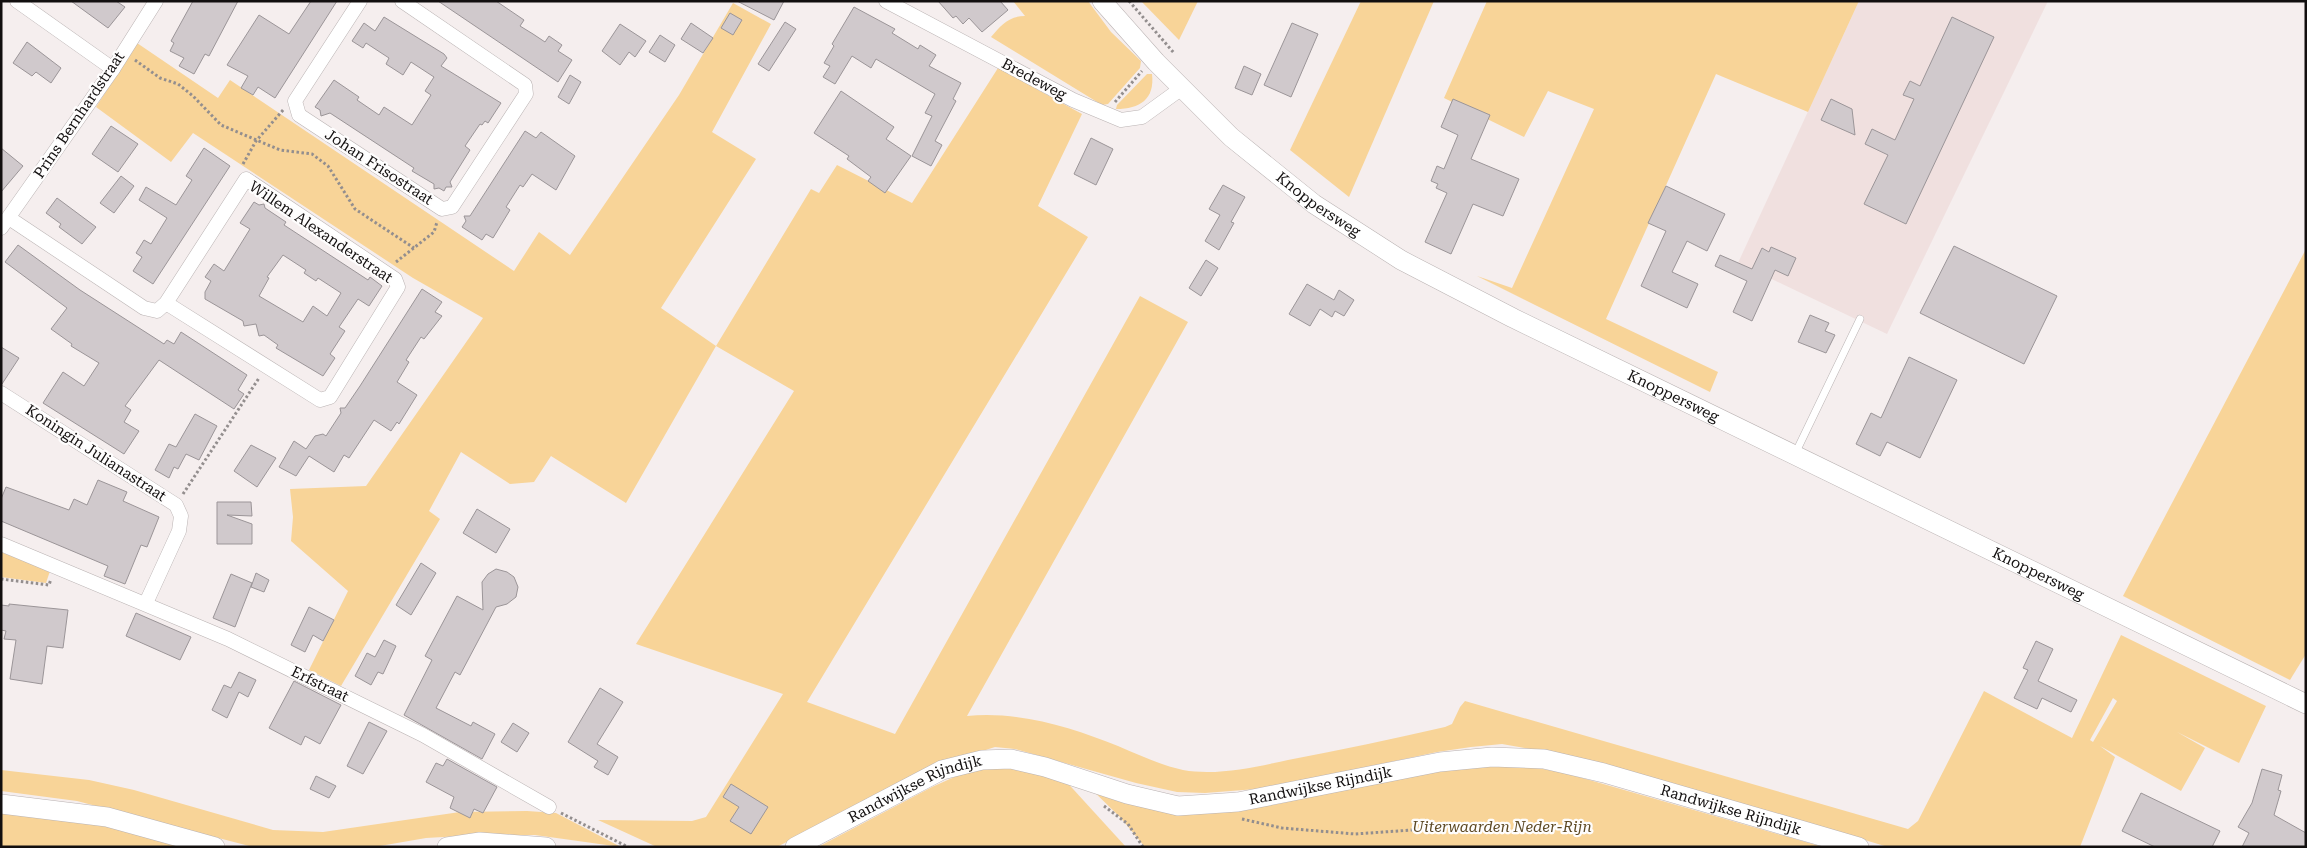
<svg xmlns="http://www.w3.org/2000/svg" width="2307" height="848" viewBox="0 0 2307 848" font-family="'Roboto Serif',serif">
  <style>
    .built { fill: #f0e0df }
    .green { fill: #f8d498; fill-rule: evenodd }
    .building { fill: #d0c9cc; stroke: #9b9598; fill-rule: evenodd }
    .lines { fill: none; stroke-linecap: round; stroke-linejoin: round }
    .lane-casing { stroke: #bab3b3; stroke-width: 8 }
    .street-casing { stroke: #bab3b3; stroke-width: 15 }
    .secondary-casing { stroke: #bab3b3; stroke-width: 20 }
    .path { stroke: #938e8e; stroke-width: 3; stroke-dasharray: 2.5 2.5; stroke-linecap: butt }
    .lane { stroke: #fff; stroke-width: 7 }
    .street { stroke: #fff; stroke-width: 14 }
    .secondary { stroke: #fff; stroke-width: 19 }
    .labels { text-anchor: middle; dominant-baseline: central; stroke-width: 4.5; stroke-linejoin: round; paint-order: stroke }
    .street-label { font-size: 15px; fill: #120f0f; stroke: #fefdfd }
    .park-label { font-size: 15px; font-style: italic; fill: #5e4a25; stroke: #fefdfd }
  </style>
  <rect width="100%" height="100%" fill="#f5eeee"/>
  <polygon class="built" points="1859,1 2048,1 1887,334 1738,263"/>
  <g class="green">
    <path d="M1013 1H1088L1111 32 1141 61 1140 68 1108 104 1102 105 991 37C1001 25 1009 16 1025 16Z"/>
    <polygon points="1141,1 1198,1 1179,40"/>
    <polygon points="1361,1 1434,1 1349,197 1290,150"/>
    <polygon points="1487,1 1859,1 1808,112 1716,74 1606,319 1718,372 1710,392 1477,276 1512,288 1594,109 1548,91 1524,137 1444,98"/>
    <path d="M733 3 771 24 712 132 756 159 661 308 716 346 811 189 819 193 837 165 912 203 998 68 1082 114 1038 206 1088 237 807 702 895 734 1140 296 1188 322 967 716C1019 711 1071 727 1118 746 1139 755 1160 765 1183 770 1217 776 1255 767 1288 760 1341 750 1393 739 1445 727L1452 724 1460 707 1465 701 1908 829 1918 821 1984 691 2072 738 2121 635 2266 706 2239 763 2177 732 2205 748 2181 791 2100 746 2115 757 2080 847H1888L1792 818 1536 750 1502 744 1471 747 1437 752 1269 788 1205 793 1177 792 1136 783 1015 749 995 747 973 754 817 826 777 847H657L598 820 692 821 706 817 783 694 636 644 794 391 716 346 626 503 551 456 534 482 510 484 461 452 429 511 440 519 341 686 309 670 348 591 291 541 293 517 290 489 366 486 483 318 413 278 193 133 171 162 96 107 137 43 218 98 230 80 514 271 539 232 570 255 679 95ZM2113 698 2117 701 2093 742 2090 740Z"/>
    <path d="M1147 74H1152C1155 99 1140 109 1116 109L1117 105Z"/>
    <polygon points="2306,249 2306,654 2290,680 2123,596"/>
    <polygon points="1,552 50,571 46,583 1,577"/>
    <polygon points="996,765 1063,778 1126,847 818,847 932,787 970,770"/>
    <polygon points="1473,765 1526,766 1565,773 1823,847 1145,847 1120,817 1089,787 1230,811 1278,804 1422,772"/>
    <polygon points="1,770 89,780 134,790 273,830 323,832 460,812 527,811 556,813 621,847 535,835 478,835 426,838 374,847 253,847 77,801 1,791"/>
    <polygon points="1,811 78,818 192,847 1,847"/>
  </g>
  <g class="building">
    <polygon points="71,1 116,1 125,7 108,28"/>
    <polygon points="193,1 238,1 209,56 205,54 194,74 179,66 184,58 170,51 174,43 171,41"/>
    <polygon points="311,1 337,1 275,98 258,87 253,95 241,88 248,76 227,65 259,15 289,34"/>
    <polygon points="438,1 496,1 524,20 520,26 533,34 545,42 549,36 562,45 558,51 572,60 558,82"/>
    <polygon points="737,1 784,1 774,20"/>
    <polygon points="938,1 1000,1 1008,10 982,32 969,18 963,24 956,16 953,18"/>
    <polygon points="854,7 895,29 892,33 918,49 920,45 936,55 929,66 961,83 953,99 956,101 935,141 942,145 931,166 912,156 932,116 925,113 935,94 876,59 871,68 852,56 835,84 823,77 830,66 824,63 834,46 832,44"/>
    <polygon points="730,13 742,20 733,35 721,28"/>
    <polygon points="384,17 444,54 447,58 441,66 501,103 488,123 485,121 482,125 480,124 465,146 470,150 450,182 452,187 446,187 444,191 439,188 434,189 434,184 412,171 414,168 330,113 321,116 320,110 315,107 334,80 359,97 357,100 379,115 384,107 412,125 431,95 425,91 434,77 411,62 403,75 386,64 389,58 366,43 363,48 352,41 364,23 375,31"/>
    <polygon points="1952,17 1994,37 1906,224 1864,204 1888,155 1865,144 1872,129 1895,140 1914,99 1903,95 1910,81 1920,86"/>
    <polygon points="785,22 796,29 769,71 758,64"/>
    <polygon points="691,23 713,38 703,53 681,39"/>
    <polygon points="1292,23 1318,34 1291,97 1264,85"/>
    <polygon points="620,24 646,41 635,57 629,52 620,65 602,51"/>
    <polygon points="660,35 675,45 665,62 649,52"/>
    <polygon points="27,42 61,68 51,83 36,72 32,76 13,63"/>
    <polygon points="1244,66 1261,74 1252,95 1235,88"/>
    <polygon points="570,75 581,82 569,104 558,97"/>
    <polygon points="841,91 894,127 886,139 911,156 885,193 868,181 871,177 847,159 849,156 814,133"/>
    <polygon points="1453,99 1490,115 1471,159 1519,179 1503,216 1473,204 1451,254 1425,242 1447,193 1436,188 1438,184 1431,181 1437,166 1444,169 1458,135 1441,127"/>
    <polygon points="1831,99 1852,109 1855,135 1821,120"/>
    <polygon points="111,126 138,144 118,172 92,154"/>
    <polygon points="525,131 536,138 541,132 575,156 556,190 532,174 523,187 520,185 506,207 510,210 493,238 486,234 482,240 462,227 466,221 464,216 470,216"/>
    <polygon points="1091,138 1113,149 1096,185 1074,174"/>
    <polygon points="1,148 23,166 1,192"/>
    <polygon points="204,148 230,166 153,284 133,271 142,257 136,253 144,240 151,244 167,218 139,200 146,187 176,205 192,180 186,176"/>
    <polygon points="121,176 134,186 114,213 100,203"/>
    <polygon points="1223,185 1245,197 1231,222 1234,223 1219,250 1205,241 1220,215 1209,209"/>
    <polygon points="1666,186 1725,214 1707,251 1687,241 1672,272 1698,284 1687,308 1641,286 1666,231 1648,223"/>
    <polygon points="57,198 96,227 82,244 59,227 61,224 46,213"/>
    <path d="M254 202 259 205 264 204 265 208 286 222 284 225 368 280 370 277 382 286 369 306 358 299 339 327 345 331 330 354 335 358 323 376 276 348 278 345 264 335 259 336 256 324 244 326 243 321 205 299V292L211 281 205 277 214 264 224 271 250 229 240 223ZM283 255 306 270 304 273 316 281 318 278 341 293 327 316 313 306 303 322 259 296 269 278 267 277Z"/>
    <polygon points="18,245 80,290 164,344 167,340 174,344 181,332 247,375 238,390 244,394 234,409 159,360 125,406 131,410 124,422 139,431 124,454 43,403 63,372 84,386 99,363 71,346 72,344 51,329 67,308 5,262"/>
    <polygon points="1954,246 2057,296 2024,364 1920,313"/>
    <polygon points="1771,247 1796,258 1788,276 1775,270 1752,321 1733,312 1747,281 1715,266 1720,255 1752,269 1762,248 1769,252"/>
    <polygon points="1206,260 1218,268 1201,296 1189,288"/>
    <polygon points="1307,284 1334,300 1339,290 1354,300 1344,316 1335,311 1332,317 1320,309 1310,326 1289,314"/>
    <polygon points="422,289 442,302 435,312 442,316 424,339 421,337 406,360 409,362 397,382 417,395 399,424 397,422 391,431 374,420 349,458 344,455 334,472 309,456 296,476 279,467 294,441 306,449 315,436 323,434 326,436 341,413 340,408 345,408 360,386"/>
    <polygon points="1810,315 1829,323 1825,331 1835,335 1826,353 1798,342"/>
    <polygon points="1,347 19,358 2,384 1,384"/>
    <polygon points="1909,357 1957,380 1920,458 1887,442 1880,456 1856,444 1871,413 1881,418"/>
    <polygon points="195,414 217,426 199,460 186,454 178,469 174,467 169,478 155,470 169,444 176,447"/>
    <polygon points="251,445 276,458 257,487 234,471"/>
    <polygon points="98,480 127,492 123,501 159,517 147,547 141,545 125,584 104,576 108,566 1,521 1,499 6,487 69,510 74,499 87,505"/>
    <polygon points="217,502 251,502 252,516 227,515 252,524 252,544 217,544"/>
    <polygon points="477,509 510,529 496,553 463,533"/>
    <polygon points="421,563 436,573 411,615 396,605"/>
    <polygon points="496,569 507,572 514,577 518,587 516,597 507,604 496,607 460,675 455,672 436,708 471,726 473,722 495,734 482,759 404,715 432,660 425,656 457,596 483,610 482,582 488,574"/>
    <polygon points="256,573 269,580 264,592 251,587"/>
    <polygon points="231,574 252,583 235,627 213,618"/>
    <polygon points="9,604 68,610 63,648 47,646 42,684 10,679 16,640 4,639 6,631 1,630 1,605 9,606"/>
    <polygon points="309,607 334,620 323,641 313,635 305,652 291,645"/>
    <polygon points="136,613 191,637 180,660 126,636"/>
    <polygon points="384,640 396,646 383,674 378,672 371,685 355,676 367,653 375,657"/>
    <polygon points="2036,641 2053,649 2038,681 2077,700 2071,712 2042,698 2037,709 2014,698 2028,670 2023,668"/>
    <polygon points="239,672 256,680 248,697 239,692 227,718 212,710 224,685 231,688"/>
    <polygon points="294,681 341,705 320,744 305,736 301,745 269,728"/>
    <polygon points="600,688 623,702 597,744 618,757 608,775 594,767 598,761 568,742"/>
    <polygon points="369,722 387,731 363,774 347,766"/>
    <polygon points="513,723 529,733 517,752 501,742"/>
    <polygon points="447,759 497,787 483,813 474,809 470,818 450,808 454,797 426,782 436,763 443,766"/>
    <polygon points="2262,769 2282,775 2278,790 2281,791 2274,815 2306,833 2306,847 2242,847 2249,833 2238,827 2252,803"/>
    <polygon points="316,776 336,786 329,798 310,789"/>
    <polygon points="731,784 768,807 751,834 730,821 739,807 723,797"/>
    <polygon points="2141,793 2220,831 2212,847 2155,847 2122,831"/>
  </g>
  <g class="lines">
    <defs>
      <polyline id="lane" points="1795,454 1860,319"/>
      <g id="street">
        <polyline points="17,1 113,69"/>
        <polyline points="360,1 295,101 299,115 442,209 452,207 526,94 525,85 402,1"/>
        <polyline points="886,1 1073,100 1121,120 1142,117 1182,88"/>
        <polyline points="9,218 144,308 157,311 166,303 246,179 395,279 398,287 330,397 320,400 166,303"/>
        <polyline points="1,228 113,69 156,1"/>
        <polyline points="1,393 176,505 181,516 179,531 146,603"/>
        <polyline points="1,544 228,639 423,735 549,807"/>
      </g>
      <g id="secondary">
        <path id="s1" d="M1102 1 1156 62 1231 137 1314 204 1401 260 1513 318 2306 704"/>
        <polyline points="1,804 107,817 215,847"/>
        <polyline points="447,847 480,842 546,847"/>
        <path id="s2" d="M795 847 942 770 982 760 1011 759 1045 767 1127 794 1178 806 1238 802 1440 762 1492 757 1544 759 1604 773 1859 847"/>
      </g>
    </defs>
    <use href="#lane" class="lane-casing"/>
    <use href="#street" class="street-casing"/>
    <use href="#secondary" class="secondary-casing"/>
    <g class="path">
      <polyline points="1129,1 1174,53"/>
      <polyline points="135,60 160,78 178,84 193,96 221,125 280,150 312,154 328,166 355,209 414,248"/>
      <polyline points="1115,102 1142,71"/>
      <polyline points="243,164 256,141 284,109"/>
      <polyline points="396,262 434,232 437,222"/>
      <polyline points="183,494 259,378"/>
      <polyline points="1,579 49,585 51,579"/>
      <polyline points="1104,806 1128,824 1143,847"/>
      <polyline points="561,813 628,847"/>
      <polyline points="1242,819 1282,828 1355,834 1412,830"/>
    </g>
    <use href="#lane" class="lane"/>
    <use href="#street" class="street"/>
    <use href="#secondary" class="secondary"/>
  </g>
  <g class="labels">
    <g class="street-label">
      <text transform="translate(1034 79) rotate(28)">Bredeweg</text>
      <text transform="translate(79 115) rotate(-56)">Prins Bernhardstraat</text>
      <text transform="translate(379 167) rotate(33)">Johan Frisostraat</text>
      <text stroke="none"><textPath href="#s1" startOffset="298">Knoppersweg</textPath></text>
      <text transform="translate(321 232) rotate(34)">Willem Alexanderstraat</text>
      <text stroke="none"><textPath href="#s1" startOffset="702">Knoppersweg</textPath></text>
      <text transform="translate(96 453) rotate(33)">Koningin Julianastraat</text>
      <text stroke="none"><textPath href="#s1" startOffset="1108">Knoppersweg</textPath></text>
      <text transform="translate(320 684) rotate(26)">Erfstraat</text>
      <text stroke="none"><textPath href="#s2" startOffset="554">Randwijkse Rijndijk</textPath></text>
      <text stroke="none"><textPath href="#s2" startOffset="134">Randwijkse Rijndijk</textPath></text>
      <text stroke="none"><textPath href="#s2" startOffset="974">Randwijkse Rijndijk</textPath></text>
    </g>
    <g class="park-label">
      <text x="1502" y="827">Uiterwaarden Neder-Rijn</text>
    </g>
  </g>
  <rect width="2307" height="848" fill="none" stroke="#120f0f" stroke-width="5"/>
</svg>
